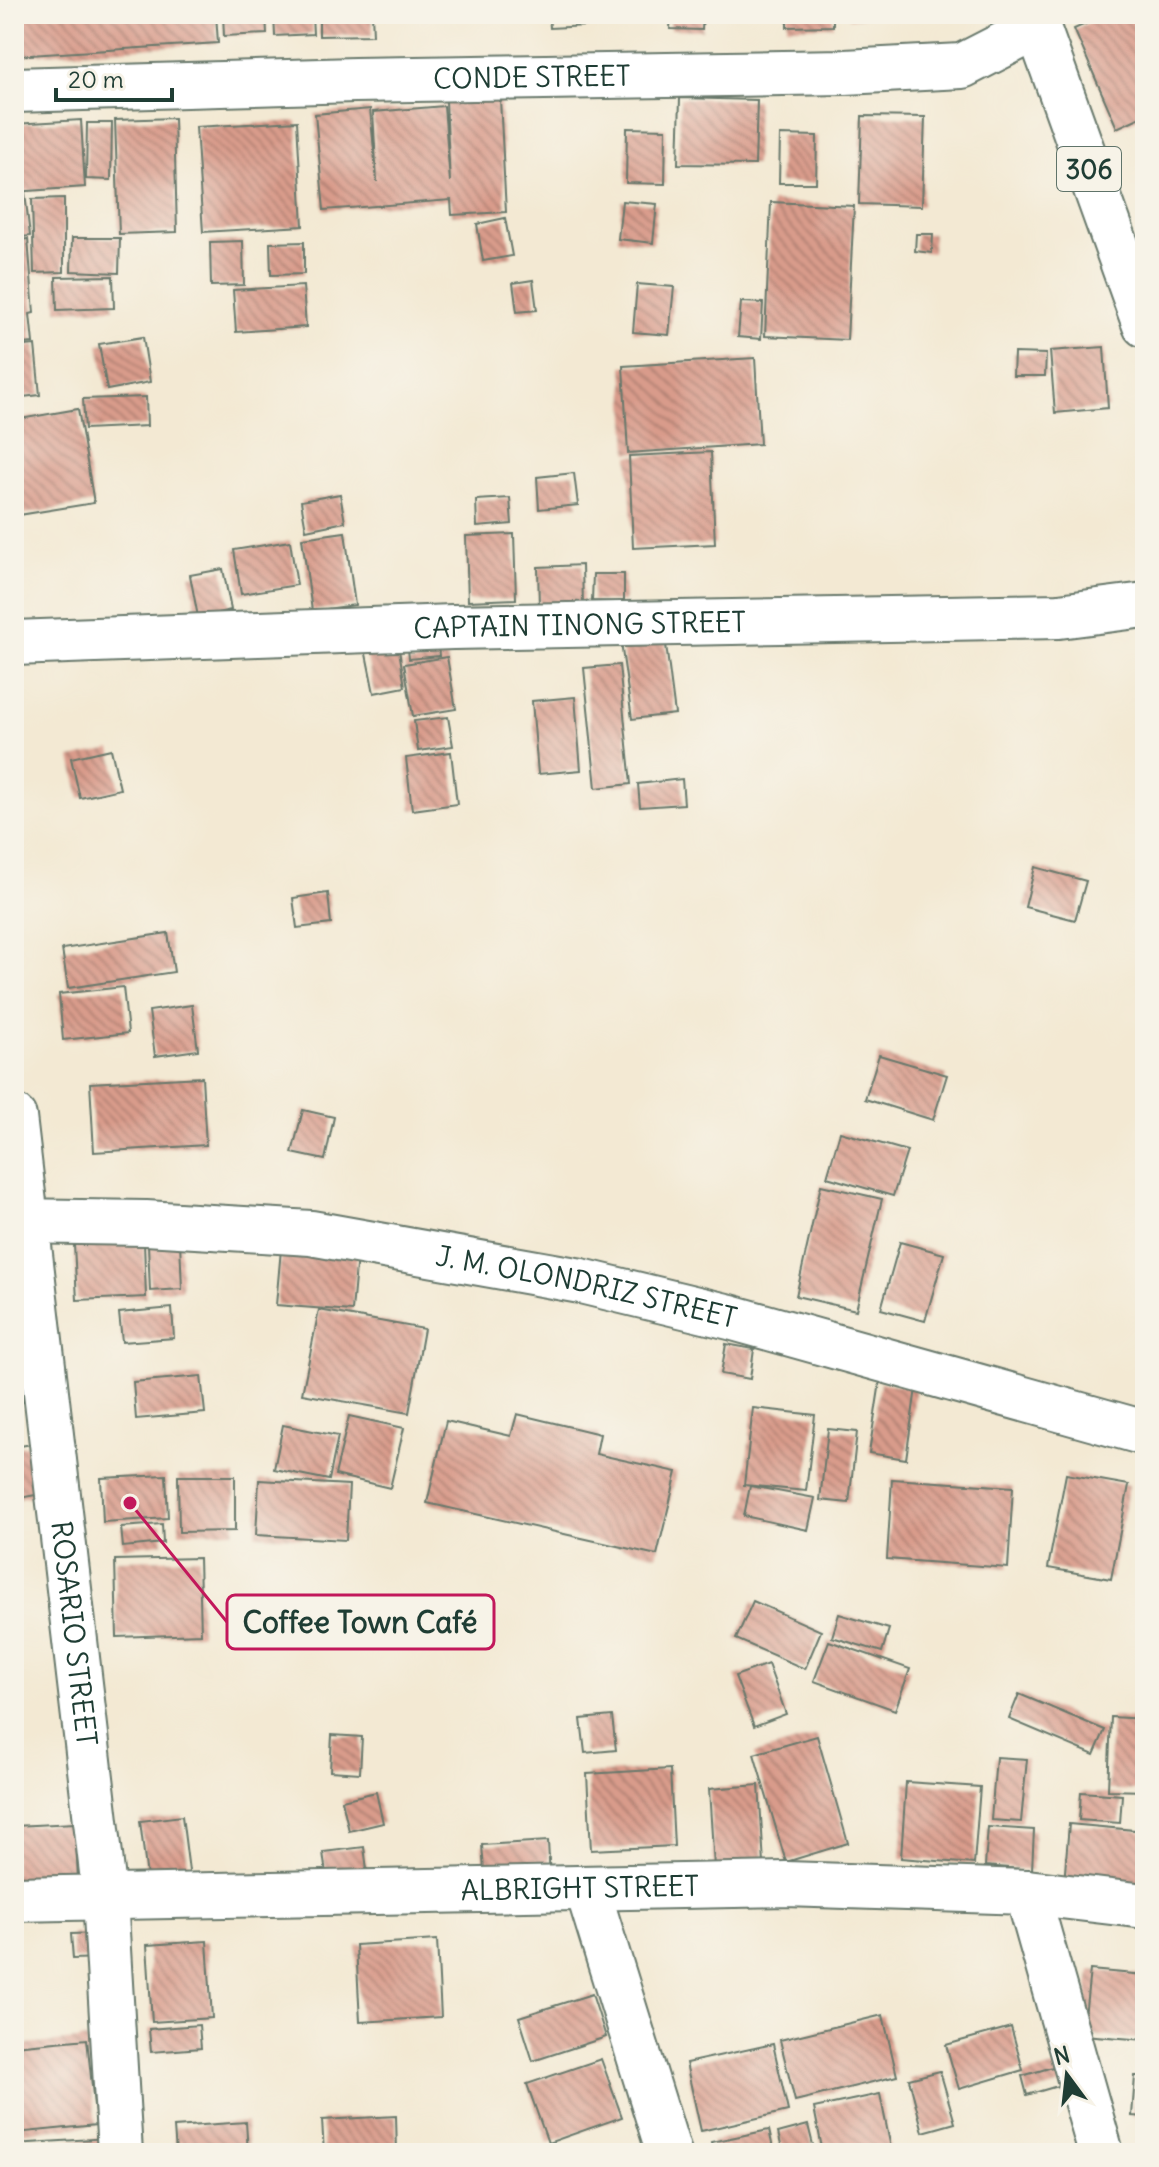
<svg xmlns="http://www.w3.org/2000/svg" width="1159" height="2167" viewBox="0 0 1159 2167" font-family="Delius,sans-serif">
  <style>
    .building { fill: url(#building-back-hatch) }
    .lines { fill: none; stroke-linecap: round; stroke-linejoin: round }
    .minor-casing { stroke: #69796c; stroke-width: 48 }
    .tertiary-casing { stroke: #69796c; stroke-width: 48 }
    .primary-casing { stroke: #69796c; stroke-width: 48 }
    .minor { stroke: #fff; stroke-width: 44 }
    .tertiary { stroke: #fff; stroke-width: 44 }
    .primary { stroke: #fff; stroke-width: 44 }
    .labels { text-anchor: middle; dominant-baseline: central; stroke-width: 6; stroke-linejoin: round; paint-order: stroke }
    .shield { fill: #f7f3e8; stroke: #60746a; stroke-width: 2 }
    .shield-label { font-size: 26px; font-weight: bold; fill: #1f3d34 }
    .street-label { font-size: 28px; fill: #1f3d34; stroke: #f7f3e8 }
    .leader { fill: none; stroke: #c2185b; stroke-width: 3 }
    .callout-dot { fill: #c2185b; stroke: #f7f3e8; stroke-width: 3 }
    .callout { fill: #f7f3e8; stroke: #c2185b; stroke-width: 3 }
    .callout-label { font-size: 30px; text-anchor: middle; font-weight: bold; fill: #1f3d34 }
  </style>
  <defs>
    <pattern id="building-back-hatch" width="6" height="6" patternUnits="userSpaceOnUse" patternTransform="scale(2)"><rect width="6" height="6" fill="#d99b8b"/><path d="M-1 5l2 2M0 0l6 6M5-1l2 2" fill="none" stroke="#af8072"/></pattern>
  </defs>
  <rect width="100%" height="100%" fill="#f7f3e8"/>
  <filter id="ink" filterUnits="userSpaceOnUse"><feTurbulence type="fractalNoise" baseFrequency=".0125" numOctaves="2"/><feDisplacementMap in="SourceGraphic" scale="16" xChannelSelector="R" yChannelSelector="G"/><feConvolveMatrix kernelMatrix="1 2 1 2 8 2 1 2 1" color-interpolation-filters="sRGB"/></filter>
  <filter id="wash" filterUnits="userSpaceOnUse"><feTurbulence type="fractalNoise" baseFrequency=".006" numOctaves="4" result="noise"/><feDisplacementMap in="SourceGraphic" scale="32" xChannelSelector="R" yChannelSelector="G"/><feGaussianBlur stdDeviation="1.8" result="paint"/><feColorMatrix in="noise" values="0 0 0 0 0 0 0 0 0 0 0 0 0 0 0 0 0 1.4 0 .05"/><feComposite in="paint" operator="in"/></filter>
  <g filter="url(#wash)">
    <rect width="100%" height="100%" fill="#f3e9d3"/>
    <g id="blocks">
      <g class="building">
        <polygon points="14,14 216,14 218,43 14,56"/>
        <polygon points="223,14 266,14 267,34 224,36"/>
        <polygon points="274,14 312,14 313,34 275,36"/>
        <polygon points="319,14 372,14 373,35 319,36"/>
        <polygon points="549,14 604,14 605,25 550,28"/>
        <polygon points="613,14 664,14 665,21 613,22"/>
        <polygon points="671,14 703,14 702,30 670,29"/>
        <polygon points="787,14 833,14 833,26 787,27"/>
        <polygon points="848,14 873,14 873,16 849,19"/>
        <polygon points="1108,14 1145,14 1145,115 1117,128 1074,29"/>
        <polygon points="680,98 757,100 755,165 678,164"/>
        <polygon points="500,99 506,212 452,215 451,200 324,210 315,114 370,109 377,182 373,112 444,106 450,182 446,101"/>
        <polygon points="862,116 925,117 922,206 859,204"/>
        <polygon points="174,118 177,232 119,234 115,120"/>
        <polygon points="81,120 85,187 14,192 14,124"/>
        <polygon points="297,121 303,226 203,232 196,127"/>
        <polygon points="87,123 112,123 111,180 86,179"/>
        <polygon points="627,128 666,129 665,184 626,183"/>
        <polygon points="780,135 817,136 816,183 779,183"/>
        <polygon points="25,193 30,236 14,238 14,195"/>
        <polygon points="64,198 64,272 34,273 32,199"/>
        <polygon points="622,201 657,204 653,243 618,239"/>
        <polygon points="771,202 854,206 847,340 765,336"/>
        <polygon points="505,218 512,256 483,261 477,224"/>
        <polygon points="916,234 933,234 932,253 915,251"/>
        <polygon points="72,238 120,238 119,273 71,271"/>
        <polygon points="28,239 34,313 30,314 33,343 14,345 14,316 24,315 14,315 14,241"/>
        <polygon points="243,241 244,285 211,286 210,242"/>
        <polygon points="304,242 304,274 271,275 270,243"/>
        <polygon points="113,276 114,308 57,310 56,277"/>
        <polygon points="533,280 537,310 517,312 513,283"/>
        <polygon points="637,284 674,287 669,335 633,332"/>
        <polygon points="303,286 306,327 236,332 233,290"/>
        <polygon points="741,302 763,303 761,339 738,337"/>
        <polygon points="143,337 150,382 107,390 99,344"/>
        <polygon points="35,345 40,395 14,398 14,347"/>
        <polygon points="1104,347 1108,408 1055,413 1050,351"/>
        <polygon points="1014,353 1046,354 1045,376 1013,376"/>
        <polygon points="755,358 760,444 628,453 623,366"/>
        <polygon points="146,397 147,426 85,429 83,399"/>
        <polygon points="78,409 94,503 19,515 14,485 14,420"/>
        <polygon points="711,452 715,544 633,548 629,456"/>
        <polygon points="574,473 578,505 539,509 537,477"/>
        <polygon points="340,494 345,522 306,530 301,501"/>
        <polygon points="510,498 512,524 477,527 476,500"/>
        <polygon points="345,532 355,605 312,611 302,538"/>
        <polygon points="514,534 516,599 468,601 466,536"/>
        <polygon points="290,541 297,585 241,594 234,550"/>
        <polygon points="582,565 583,605 539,606 538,567"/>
        <polygon points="223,569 231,610 198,617 190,575"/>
        <polygon points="593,574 624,574 624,602 592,601"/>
        <polygon points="437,635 439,656 409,659 407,638"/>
        <polygon points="665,637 675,714 632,719 621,643"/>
        <polygon points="398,644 405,687 374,693 365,649"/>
        <polygon points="447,657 456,709 413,716 404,664"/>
        <polygon points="619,665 631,784 596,788 584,668"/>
        <polygon points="575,697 581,770 538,774 532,701"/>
        <polygon points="448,717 453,746 418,751 414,721"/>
        <polygon points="111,749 120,789 80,798 71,758"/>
        <polygon points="451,752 457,804 412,810 406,758"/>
        <polygon points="682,779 684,804 640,807 638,784"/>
        <polygon points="1035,867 1086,881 1075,920 1025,907"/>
        <polygon points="328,893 331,924 297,928 293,898"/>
        <polygon points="168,933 174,972 68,988 62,949"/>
        <polygon points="123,987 128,1033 63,1040 59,994"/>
        <polygon points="192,1005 198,1050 155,1056 149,1011"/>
        <polygon points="879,1055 947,1075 933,1120 865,1099"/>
        <polygon points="202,1077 206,1145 94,1152 90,1083"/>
        <polygon points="303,1110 334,1117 325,1160 292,1153"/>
        <polygon points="840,1132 907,1151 893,1196 827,1177"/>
        <polygon points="821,1185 882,1199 856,1310 796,1296"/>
        <polygon points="144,1242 146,1297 77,1300 74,1245"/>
        <polygon points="180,1242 182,1289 150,1291 148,1244"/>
        <polygon points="900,1242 944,1254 925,1321 881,1309"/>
        <polygon points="281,1249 357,1255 352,1311 276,1305"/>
        <polygon points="172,1308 174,1338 122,1342 119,1313"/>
        <polygon points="319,1310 424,1329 409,1413 302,1394"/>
        <polygon points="14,1321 18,1321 22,1402 14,1402"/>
        <polygon points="726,1344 754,1349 750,1379 721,1374"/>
        <polygon points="201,1376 205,1413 136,1419 133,1382"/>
        <polygon points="880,1382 916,1388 906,1459 869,1453"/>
        <polygon points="753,1408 815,1415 806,1491 744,1485"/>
        <polygon points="517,1414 600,1434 596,1454 677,1472 657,1555 427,1503 446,1421 511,1436"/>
        <polygon points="349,1416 404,1428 390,1488 335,1475"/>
        <polygon points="283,1425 338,1436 329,1480 274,1469"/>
        <polygon points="828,1429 857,1432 849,1503 820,1500"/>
        <polygon points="32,1444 41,1494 14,1499 14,1447"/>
        <polygon points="1066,1474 1129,1485 1111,1579 1048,1568"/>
        <polygon points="166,1475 168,1518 103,1522 101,1478"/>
        <polygon points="178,1476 235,1476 235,1531 179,1532"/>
        <polygon points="892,1479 1013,1487 1008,1568 887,1559"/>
        <polygon points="259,1480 349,1485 346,1540 256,1535"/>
        <polygon points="750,1486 815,1498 808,1530 744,1516"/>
        <polygon points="162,1524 163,1543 123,1547 121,1527"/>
        <polygon points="199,1558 201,1634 117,1637 115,1560"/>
        <polygon points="753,1601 821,1631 805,1669 736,1639"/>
        <polygon points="839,1614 889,1629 882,1652 832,1637"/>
        <polygon points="829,1641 910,1669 895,1710 814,1681"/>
        <polygon points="768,1664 786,1714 754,1726 735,1676"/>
        <polygon points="1019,1694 1105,1730 1094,1755 1009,1719"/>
        <polygon points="612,1716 616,1750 585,1753 581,1719"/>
        <polygon points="1111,1717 1145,1719 1145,1791 1108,1790"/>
        <polygon points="332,1735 362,1737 360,1773 330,1771"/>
        <polygon points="817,1736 848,1843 786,1862 754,1754"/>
        <polygon points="996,1757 1027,1759 1021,1822 991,1820"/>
        <polygon points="670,1769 674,1846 591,1850 587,1774"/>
        <polygon points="906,1782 980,1787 974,1864 901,1858"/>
        <polygon points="759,1785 764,1864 714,1867 709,1789"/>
        <polygon points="376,1792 383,1823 349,1831 342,1800"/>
        <polygon points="1081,1792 1122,1795 1120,1823 1079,1820"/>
        <polygon points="182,1816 190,1879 148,1885 140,1821"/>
        <polygon points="75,1823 78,1880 14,1883 14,1826"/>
        <polygon points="1069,1824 1145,1831 1145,1890 1064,1884"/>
        <polygon points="988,1827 1034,1830 1032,1870 985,1866"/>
        <polygon points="548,1841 550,1880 485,1883 482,1845"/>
        <polygon points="364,1847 368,1877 327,1882 323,1852"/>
        <polygon points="100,1933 102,1958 73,1959 71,1934"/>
        <polygon points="437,1940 441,2017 360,2022 356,1945"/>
        <polygon points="207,1941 212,2018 152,2022 147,1945"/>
        <polygon points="1090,1970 1145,1975 1145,2040 1083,2035"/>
        <polygon points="17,1983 18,2017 14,2017 14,1984"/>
        <polygon points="592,1994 606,2037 533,2061 519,2017"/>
        <polygon points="883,2015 897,2076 795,2101 780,2040"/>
        <polygon points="199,2025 201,2048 151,2052 149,2029"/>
        <polygon points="1011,2027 1023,2070 959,2089 946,2045"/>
        <polygon points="87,2039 96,2125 16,2133 14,2046"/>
        <polygon points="773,2044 788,2111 701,2131 686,2063"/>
        <polygon points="601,2059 622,2117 548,2143 527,2084"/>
        <polygon points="1056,2066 1061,2085 1027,2095 1022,2076"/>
        <polygon points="940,2071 955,2123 923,2132 909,2079"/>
        <polygon points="1135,2076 1145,2076 1145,2117 1132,2116"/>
        <polygon points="880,2094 892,2153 823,2153 814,2108"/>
        <polygon points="396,2116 397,2153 324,2153 322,2120"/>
        <polygon points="246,2122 248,2153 176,2153 174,2127"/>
        <polygon points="808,2125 815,2153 783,2153 778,2133"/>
        <polygon points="769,2130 774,2153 713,2153 711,2142"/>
        <polygon points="108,2138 109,2153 14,2153 14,2144"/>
      </g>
    </g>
  </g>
  <g filter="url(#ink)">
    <use href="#blocks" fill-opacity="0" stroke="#69796c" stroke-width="2"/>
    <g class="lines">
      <defs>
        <g id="minor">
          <path id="s1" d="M14 643 453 627 1059 616 1145 605"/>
          <path id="s2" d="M14 1117 105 1898 120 2153"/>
          <polyline points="587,1888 669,2153"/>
          <polyline points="1027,1892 1101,2153"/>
          <path id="s3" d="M14 1899 786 1884 1027 1892 1145 1906"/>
        </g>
        <g id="tertiary">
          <path id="s4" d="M14 90 355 80 845 72 962 66 1038 27"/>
          <path id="s5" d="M14 1221 146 1223 311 1233 581 1281 730 1317 1145 1433"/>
        </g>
        <polyline id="primary" points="1033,14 1145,325"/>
      </defs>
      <use href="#minor" class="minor-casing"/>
      <use href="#tertiary" class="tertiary-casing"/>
      <use href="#primary" class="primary-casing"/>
      <use href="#minor" class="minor"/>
      <use href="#tertiary" class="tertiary"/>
      <use href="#primary" class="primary"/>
    </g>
  </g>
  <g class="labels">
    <rect class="shield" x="1057" y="147" width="64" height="44" rx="6"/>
    <g class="shield-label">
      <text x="1089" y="169">306</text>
    </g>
    <g class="street-label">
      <text stroke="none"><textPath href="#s4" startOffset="518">CONDE STREET</textPath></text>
      <text stroke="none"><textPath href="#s1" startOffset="566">CAPTAIN TINONG STREET</textPath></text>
      <text stroke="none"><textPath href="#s5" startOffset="578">J. M. OLONDRIZ STREET</textPath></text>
      <text stroke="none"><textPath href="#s2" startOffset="520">ROSARIO STREET</textPath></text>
      <text stroke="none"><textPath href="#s3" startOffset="566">ALBRIGHT STREET</textPath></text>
    </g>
  </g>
  <path class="leader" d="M130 1503L227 1622"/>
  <circle class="callout-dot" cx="130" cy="1503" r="8"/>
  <rect class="callout" x="227" y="1595" width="267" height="54" rx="8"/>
  <g class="callout-label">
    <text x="360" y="1633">Coffee Town Café</text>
  </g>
  <rect width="1159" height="2167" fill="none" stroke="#f7f3e8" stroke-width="48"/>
  <g transform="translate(1067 2075) rotate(345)" stroke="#f7f3e8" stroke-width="6" paint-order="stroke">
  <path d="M0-6L14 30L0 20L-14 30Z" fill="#1f3d34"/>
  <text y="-12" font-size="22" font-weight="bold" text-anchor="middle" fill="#1f3d34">N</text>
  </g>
  <path d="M56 88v12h116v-12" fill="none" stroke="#1f3d34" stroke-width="4"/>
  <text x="68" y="88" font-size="24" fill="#1f3d34" stroke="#f7f3e8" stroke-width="6" paint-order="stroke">20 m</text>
</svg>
